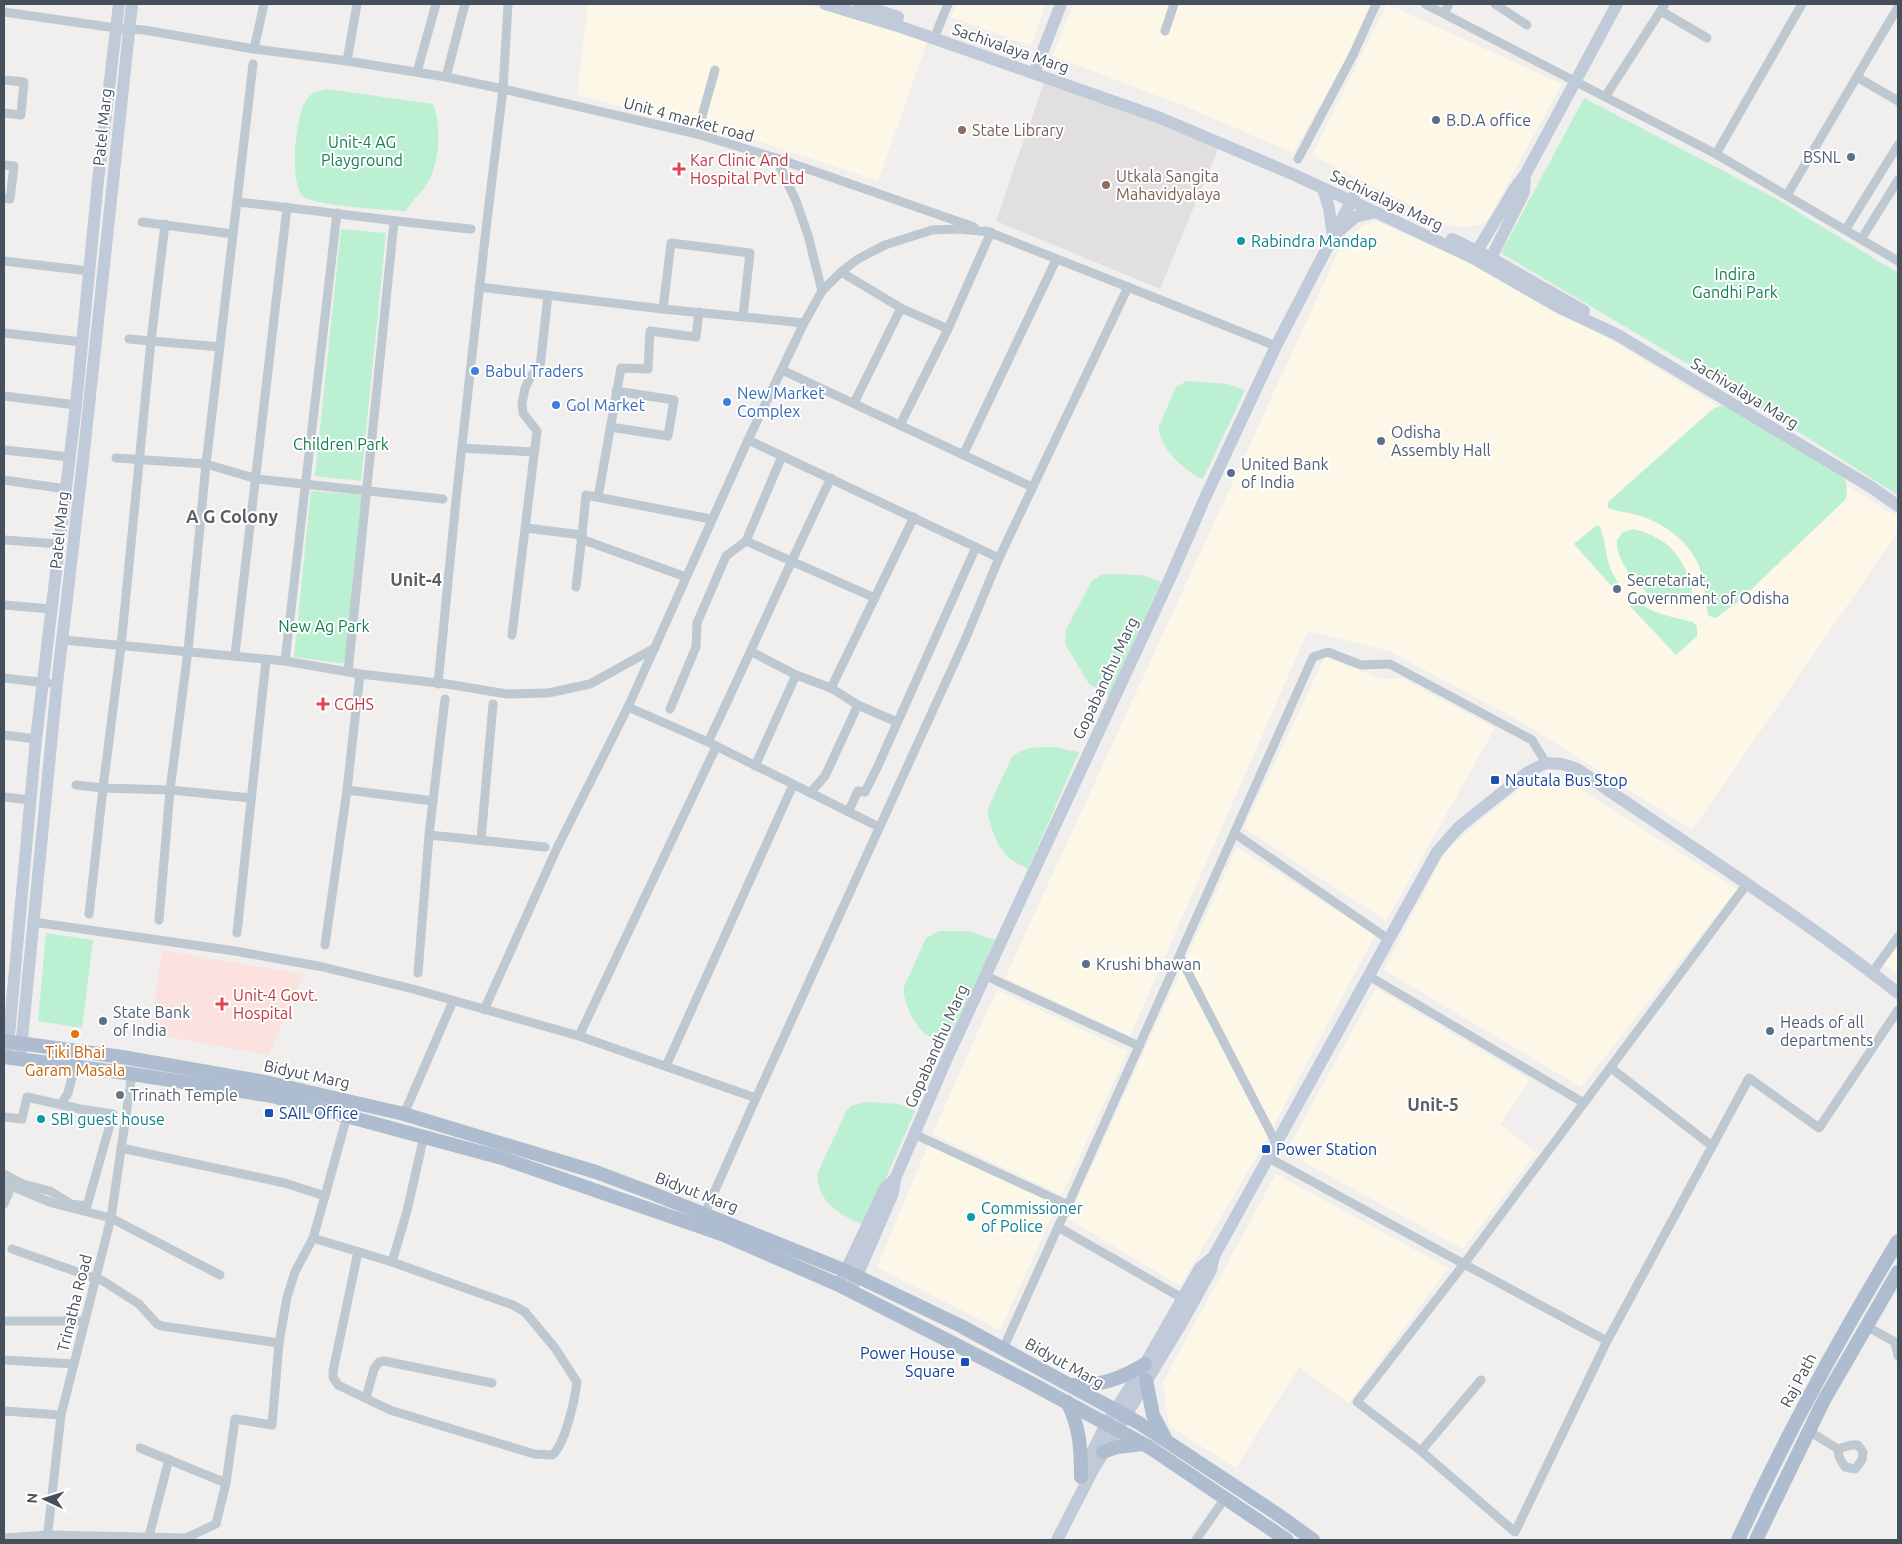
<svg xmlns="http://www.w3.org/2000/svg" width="1902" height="1544" viewBox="0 0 1902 1544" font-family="Ubuntu,sans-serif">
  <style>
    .commercial { fill: #fcf7e7 }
    .education { fill: #e2dfe0 }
    .medical { fill: #fbe2de }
    .green { fill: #bbf0d2 }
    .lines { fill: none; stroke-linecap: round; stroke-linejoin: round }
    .street { stroke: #bec8d1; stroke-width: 9 }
    .secondary { stroke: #c0cad8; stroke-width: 12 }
    .primary { stroke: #adbcce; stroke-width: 14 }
    .service-dot { fill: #5c6f8a; stroke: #fff; stroke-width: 2 }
    .education-dot { fill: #8d6e63; stroke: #fff; stroke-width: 2 }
    .health-dot { fill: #e0444e; stroke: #fff; stroke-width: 2 }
    .culture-dot { fill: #0f9aa8; stroke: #fff; stroke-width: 2 }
    .shop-dot { fill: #3f7fe0; stroke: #fff; stroke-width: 2 }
    .transit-dot { fill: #1a4fb4; stroke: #fff; stroke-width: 2 }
    .food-dot { fill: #e8710a; stroke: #fff; stroke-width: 2 }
    .worship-dot { fill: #6b7280; stroke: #fff; stroke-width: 2 }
    .labels { text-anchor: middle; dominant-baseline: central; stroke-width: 4; stroke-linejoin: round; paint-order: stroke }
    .street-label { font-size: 16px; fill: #46505c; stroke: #fff }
    .service-label { font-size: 16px; fill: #4e5e75; stroke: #fff; text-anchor: start }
    .education-label { font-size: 16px; fill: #785e54; stroke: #fff; text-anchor: start }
    .park-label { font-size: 16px; fill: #157f50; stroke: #fff }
    .health-label { font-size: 16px; fill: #be3a42; stroke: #fff; text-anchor: start }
    .culture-label { font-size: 16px; fill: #0d838f; stroke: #fff; text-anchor: start }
    .shop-label { font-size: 16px; fill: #366cbe; stroke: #fff; text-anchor: start }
    .transit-label { font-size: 16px; fill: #164399; stroke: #fff; text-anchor: start }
    .food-label { font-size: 16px; fill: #c56008; stroke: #fff }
    .worship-label { font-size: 16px; fill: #5b616d; stroke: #fff; text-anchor: start }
    .neighbourhood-label { font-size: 18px; font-weight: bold; fill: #5b5e63; stroke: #fff }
  </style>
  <rect width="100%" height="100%" fill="#f1eeee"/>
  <g class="commercial">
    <polygon points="588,4 802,4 887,26 928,40 878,181 761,142 577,95"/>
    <polygon points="957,4 1046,4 1031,46 951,17"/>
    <polygon points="1073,4 1372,4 1353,46 1293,153 1187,107 1053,56"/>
    <polygon points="1387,4 1562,84 1488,219 1479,225 1463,227 1447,224 1312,155"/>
    <polygon points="1376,221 1468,262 1616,343 1898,517 1898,532 1692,830 1520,721 1389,651 1308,631 1130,1036 1005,978 1342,244 1362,226"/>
    <polygon points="1325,657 1382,679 1401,678 1495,728 1386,921 1244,828"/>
    <polygon points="1544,775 1564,779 1737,889 1581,1087 1384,970 1442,858 1454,843 1523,786"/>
    <polygon points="1237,847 1375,935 1260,1151 1180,1286 1068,1219"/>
    <polygon points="1898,932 1898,975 1878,960"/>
    <polygon points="1376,988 1530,1080 1500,1124 1536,1153 1463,1249 1286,1152"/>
    <polygon points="997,990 1128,1051 1062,1195 932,1134"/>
    <polygon points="928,1145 1052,1201 1055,1210 1000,1330 877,1267"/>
    <polygon points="1276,1174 1448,1268 1349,1403 1299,1367 1236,1468 1169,1426 1163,1382"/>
  </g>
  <polygon class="education" points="1045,79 1144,115 1218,149 1160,289 996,221"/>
  <polygon class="medical" points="162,950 303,974 269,1055 150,1034"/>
  <g class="green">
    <path d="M327 89 433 104C442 127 440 167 425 187 419 195 411 201 406 211 388 210 314 206 303 196 289 182 295 115 307 99 312 92 319 91 327 89Z"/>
    <polygon points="1584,98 1775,198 1898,273 1898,495 1732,390 1501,253"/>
    <polygon points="341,229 386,233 361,481 315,476"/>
    <path d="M1187 381 1228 384 1245 390 1203 479C1186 473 1157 446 1159 426L1176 387Z"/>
    <path d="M1721 406 1726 407 1844 477 1847 487 1846 499 1739 601 1716 618 1709 616C1706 611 1705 585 1702 575 1694 545 1669 526 1641 516 1631 513 1620 512 1611 509L1608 508V502L1714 408Z"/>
    <polygon points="311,491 364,495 348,664 294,657"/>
    <path d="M1597 525 1600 527C1609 550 1603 562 1620 585L1615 590 1574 544Z"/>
    <path d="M1633 529C1646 532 1660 538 1670 547 1680 557 1704 594 1684 603 1658 615 1614 566 1617 540L1623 532Z"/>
    <polygon points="1110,574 1142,575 1161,582 1109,695 1089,684 1065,644 1066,630 1091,582 1101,575"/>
    <path d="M1635 599C1652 615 1671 616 1693 622L1697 626V636L1676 655 1629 605Z"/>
    <path d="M1054 747 1079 752 1028 869C1021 865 1013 862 1007 856 998 848 987 820 988 808L1012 757C1025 746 1038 747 1054 747Z"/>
    <path d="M939 931H968L995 940 946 1045C938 1041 928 1037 922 1031 913 1022 902 999 904 987L926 938Z"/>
    <polygon points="46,933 93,940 82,1028 38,1021"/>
    <path d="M867 1102 899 1104 915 1111 865 1226C841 1215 815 1202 818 1172L847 1110 851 1106Z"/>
  </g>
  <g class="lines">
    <g class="street">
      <polyline points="1425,4 1716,154 1898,261"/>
      <polyline points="1495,4 1527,25"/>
      <polyline points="1661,11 1707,38"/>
      <polyline points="4,12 116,28 144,30 254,49 347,61 446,77 503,89 697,134 776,158 974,227"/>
      <polyline points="1444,13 1449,4"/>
      <polyline points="937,31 948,4"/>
      <polyline points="1165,31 1174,4"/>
      <polyline points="254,49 264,4"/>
      <polyline points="347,61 357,4"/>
      <polyline points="417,72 436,4"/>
      <polyline points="446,77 465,4"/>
      <polyline points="1857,77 1898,101"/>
      <polyline points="4,80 24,82 21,115 4,113"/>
      <polyline points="1605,97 1665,4"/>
      <polyline points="697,134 715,70"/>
      <polyline points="1716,154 1802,4"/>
      <polyline points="776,158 796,201 808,235 822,291"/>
      <polyline points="1298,159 1353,55 1376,4"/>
      <polyline points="4,165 14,166 10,199 4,198"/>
      <polyline points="1787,195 1898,7"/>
      <path d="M238 202C316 210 393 222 471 229"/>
      <polyline points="142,222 233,234"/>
      <polyline points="1846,229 1898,145"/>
      <polyline points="986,231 1128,287"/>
      <polyline points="1862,238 1898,180"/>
      <polyline points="4,261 89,271"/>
      <polyline points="841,272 901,308 854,403"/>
      <polyline points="479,287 663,309 804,323"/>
      <polyline points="901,308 948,329"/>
      <polyline points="663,309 671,243 750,253 743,316"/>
      <polyline points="4,333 82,342"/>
      <polyline points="129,339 220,347"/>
      <polyline points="782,370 1032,487"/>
      <polyline points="4,396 76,405"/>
      <polyline points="610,427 668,436 674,400 616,391"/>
      <polyline points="748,440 999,558"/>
      <polyline points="462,448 533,452"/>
      <polyline points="4,450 70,457"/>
      <polyline points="963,455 1056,260"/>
      <polyline points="116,458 206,464 257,479 443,499"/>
      <polyline points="4,480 66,489"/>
      <polyline points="598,497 621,368 648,369 650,331 696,337 699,312"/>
      <polyline points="526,528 582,535 586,495 711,519"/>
      <polyline points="581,539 686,577"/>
      <polyline points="4,540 59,544"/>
      <polyline points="746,541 875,598"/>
      <polyline points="576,587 582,535"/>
      <polyline points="4,605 51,609"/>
      <polyline points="512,635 537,431 523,413 522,404 525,388 531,376 540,367 548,295"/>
      <polyline points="63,640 285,661 360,674 447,684 507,694 548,693 590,684 655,648"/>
      <polyline points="752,652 796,675 831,688 858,705 897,722"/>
      <polyline points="235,655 287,207"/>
      <polyline points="285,661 337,213"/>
      <polyline points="348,672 394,222"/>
      <polyline points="4,678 48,683"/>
      <polyline points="438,684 456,500 486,229 503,89 508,4"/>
      <polyline points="831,688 914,517"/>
      <polyline points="628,707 708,742 879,827"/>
      <polyline points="670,709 696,647 697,623 726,556 746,541 782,456"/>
      <polyline points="4,735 36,739"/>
      <path d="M708 742C750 655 788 566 831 478"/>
      <polyline points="755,766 796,675"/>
      <polyline points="76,785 103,788 170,790 251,798"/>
      <polyline points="347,790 433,801"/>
      <polyline points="810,793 825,776 858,705"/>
      <polyline points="4,797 30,800"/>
      <polyline points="848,812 858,791 865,792 877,768 976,547"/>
      <polyline points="1234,833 1388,939"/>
      <polyline points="429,835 545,847"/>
      <polyline points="481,840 493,704"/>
      <polyline points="89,914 103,788 121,646 151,341 165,224"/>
      <polyline points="159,920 170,790 188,651 206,464 253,64"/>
      <polyline points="33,922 235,951 323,967 413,989 579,1036 756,1098"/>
      <polyline points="237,933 266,660"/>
      <polyline points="325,945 347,790 360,674"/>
      <polyline points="1180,957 1276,1143"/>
      <polyline points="418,973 429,835 445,699"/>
      <polyline points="1872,973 1898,937"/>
      <polyline points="986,976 1139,1046"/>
      <polyline points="1369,976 1584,1103"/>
      <polyline points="484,1010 557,848 628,707 748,440 804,323 822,291 841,272 858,259 885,245 932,230 958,229 991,232 948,329 900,425"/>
      <polyline points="579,1036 716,747"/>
      <polyline points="666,1066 793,785"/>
      <polyline points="1611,1068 1712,1146"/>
      <polyline points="61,1104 68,1093 75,1066"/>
      <polyline points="404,1114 453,1001"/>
      <polyline points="4,1117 22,1119 27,1097 80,1109 113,1114 87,1206 71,1204 50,1191 23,1184 4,1174"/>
      <polyline points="914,1134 1068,1205 1003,1349"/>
      <polyline points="121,1148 285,1183 325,1196 347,1116"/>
      <polyline points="1269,1158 1464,1264 1357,1402 1421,1451 1515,1532 1607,1341 1749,1078 1819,1128 1898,1010"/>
      <polyline points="4,1183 52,1203 111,1218 220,1275"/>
      <polyline points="4,1204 11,1187"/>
      <polyline points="1068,1205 1313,657 1328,652 1361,665 1390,664 1532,740 1546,763"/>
      <polyline points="705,1213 756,1098 965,640 999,558 1128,287 1276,346"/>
      <polyline points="1058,1227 1182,1298"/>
      <polyline points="313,1238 392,1262 407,1211 424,1136"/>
      <polyline points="12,1249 103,1281 139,1304 157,1324 162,1326 279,1343"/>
      <path d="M358 1252 333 1371V1377L338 1385 390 1410 534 1454 552 1455C565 1446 575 1398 577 1382L555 1348 525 1312 513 1305 392 1262"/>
      <polyline points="4,1321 85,1321"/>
      <polyline points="1866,1326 1895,1342"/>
      <polyline points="1607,1341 1464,1264 1747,884"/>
      <polyline points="1895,1342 1898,1356"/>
      <polyline points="4,1360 74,1364"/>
      <polyline points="366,1398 374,1369 379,1362 384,1361 492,1383"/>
      <polyline points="4,1411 61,1415"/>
      <polyline points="1809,1431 1838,1449 1851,1445 1858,1445 1863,1452 1862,1460 1855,1469 1845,1467 1839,1457 1838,1449"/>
      <polyline points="140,1448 226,1483"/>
      <polyline points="1421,1451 1481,1380"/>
      <polyline points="4,1538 48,1535 186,1538 216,1524 226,1483 235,1419 272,1425 279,1343 287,1297 295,1272 313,1238 325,1196"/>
      <polyline points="47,1540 61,1415 111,1218 132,1074"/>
      <polyline points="148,1540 169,1459"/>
      <polyline points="1196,1540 1225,1498"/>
    </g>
    <g class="secondary">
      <polyline points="825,4 904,28 1158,117 1290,173 1386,217 1473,258 1560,308 1616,334 1871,487 1898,506"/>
      <polyline points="859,4 898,17"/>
      <polyline points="1037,66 1061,4"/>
      <polyline points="1323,189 1329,208 1333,236"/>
      <polyline points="1338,232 1355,217 1375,212"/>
      <polyline points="1452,239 1491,258 1584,311"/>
      <polyline points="1474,256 1515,188 1525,175 1617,4"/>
      <polyline points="1488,264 1524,192 1525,175"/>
      <polyline points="7,1057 36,739 76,405 98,181 119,4"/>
      <polyline points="20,1059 57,684 83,461 132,4"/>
      <polyline points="839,1285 885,1188 895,1179"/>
      <polyline points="853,1285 893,1193 895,1179 947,1058 1171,576 1204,500 1276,346 1354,196"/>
      <polyline points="1085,1467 1106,1424 1145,1364 1200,1268 1214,1256"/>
      <path d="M1057 1540 1092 1472 1180 1326 1211 1270 1214 1256 1437 852 1459 827 1528 772 1546 763 1562 764 1577 769C1685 843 1796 913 1898 993"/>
    </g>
    <g class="primary">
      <polyline points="4,1041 122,1057 265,1082 404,1114 596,1172 649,1192 846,1271 961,1326 1139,1423 1277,1514 1313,1540"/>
      <polyline points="4,1057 132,1074 272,1096 502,1158 724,1235 839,1285 1029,1382 1149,1447 1287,1540"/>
      <polyline points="1146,1380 1153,1415 1165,1438"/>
      <path d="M1072 1385C1100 1386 1121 1379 1145 1364"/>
      <path d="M1067 1402C1080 1426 1081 1450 1081 1477"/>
      <polyline points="1103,1452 1117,1447 1143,1444"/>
      <path d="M1738 1540C1785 1437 1839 1338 1898 1241"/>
      <polyline points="1756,1540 1824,1400 1898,1272"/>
    </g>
  </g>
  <g class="service-dot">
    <circle cx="1436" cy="120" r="5"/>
    <circle cx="1851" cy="157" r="5"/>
    <circle cx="1381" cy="441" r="5"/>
    <circle cx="1231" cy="473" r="5"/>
    <circle cx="1617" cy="589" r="5"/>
    <circle cx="1086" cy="964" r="5"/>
    <circle cx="103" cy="1021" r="5"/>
    <circle cx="1770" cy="1031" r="5"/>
  </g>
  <g class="education-dot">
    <circle cx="962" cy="130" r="5"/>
    <circle cx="1106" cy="185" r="5"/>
  </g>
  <g class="health-dot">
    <path d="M676.5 161.5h5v5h5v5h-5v5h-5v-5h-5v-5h5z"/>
    <path d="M320.5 696.5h5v5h5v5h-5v5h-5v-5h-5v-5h5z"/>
    <path d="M219.5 996.5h5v5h5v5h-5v5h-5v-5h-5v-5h5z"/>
  </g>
  <g class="culture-dot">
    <circle cx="1241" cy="241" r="5"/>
    <circle cx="41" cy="1119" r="5"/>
    <circle cx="971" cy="1217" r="5"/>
  </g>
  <g class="shop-dot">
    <circle cx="475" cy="371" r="5"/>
    <circle cx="727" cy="402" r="5"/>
    <circle cx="556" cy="405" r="5"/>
  </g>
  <g class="transit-dot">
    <rect x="1490" y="775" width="10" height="10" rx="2.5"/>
    <rect x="264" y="1108" width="10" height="10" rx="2.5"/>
    <rect x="1261" y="1144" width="10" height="10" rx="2.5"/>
    <rect x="960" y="1357" width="10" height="10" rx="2.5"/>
  </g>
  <circle class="food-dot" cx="75" cy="1034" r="5"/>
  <circle class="worship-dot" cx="120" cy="1095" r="5"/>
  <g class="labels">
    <g class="street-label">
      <text transform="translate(1011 48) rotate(19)">Sachivalaya Marg</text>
      <text transform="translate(689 119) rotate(15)">Unit 4 market road</text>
      <text transform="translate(102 127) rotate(-84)">Patel Marg</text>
      <text transform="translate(1387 200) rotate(25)">Sachivalaya Marg</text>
      <text transform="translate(1745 393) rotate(31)">Sachivalaya Marg</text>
      <text transform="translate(59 530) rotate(-84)">Patel Marg</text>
      <text transform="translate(1105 678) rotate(-65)">Gopabandhu Marg</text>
      <text transform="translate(936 1046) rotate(-66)">Gopabandhu Marg</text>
      <text transform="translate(307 1074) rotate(12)">Bidyut Marg</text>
      <text transform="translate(697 1192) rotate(21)">Bidyut Marg</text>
      <text transform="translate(74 1303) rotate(-76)">Trinatha Road</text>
      <text transform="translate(1065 1363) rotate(29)">Bidyut Marg</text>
      <text transform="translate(1798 1380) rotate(-62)">Raj Path</text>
    </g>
    <g class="service-label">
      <text x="1446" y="120">B.D.A office</text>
      <text x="1841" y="157" text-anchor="end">BSNL</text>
      <text x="1391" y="432">Odisha<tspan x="1391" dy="18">Assembly Hall</tspan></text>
      <text x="1241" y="464">United Bank<tspan x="1241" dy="18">of India</tspan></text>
      <text x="1627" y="580">Secretariat,<tspan x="1627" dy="18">Government of Odisha</tspan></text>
      <text x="1096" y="964">Krushi bhawan</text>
      <text x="113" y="1012">State Bank<tspan x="113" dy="18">of India</tspan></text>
      <text x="1780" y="1022">Heads of all<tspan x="1780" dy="18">departments</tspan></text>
    </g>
    <g class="education-label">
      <text x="972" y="130">State Library</text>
      <text x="1116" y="176">Utkala Sangita<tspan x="1116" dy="18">Mahavidyalaya</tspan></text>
    </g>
    <g class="park-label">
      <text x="362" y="142">Unit-4 AG<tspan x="362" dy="18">Playground</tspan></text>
      <text x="1735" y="274">Indira<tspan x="1735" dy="18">Gandhi Park</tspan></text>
      <text x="341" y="444">Children Park</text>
      <text x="324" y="626">New Ag Park</text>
    </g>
    <g class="health-label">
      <text x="690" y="160">Kar Clinic And<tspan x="690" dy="18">Hospital Pvt Ltd</tspan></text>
      <text x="334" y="704">CGHS</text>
      <text x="233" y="995">Unit-4 Govt.<tspan x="233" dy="18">Hospital</tspan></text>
    </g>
    <g class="culture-label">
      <text x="1251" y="241">Rabindra Mandap</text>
      <text x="51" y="1119">SBI guest house</text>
      <text x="981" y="1208">Commissioner<tspan x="981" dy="18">of Police</tspan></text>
    </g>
    <g class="shop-label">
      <text x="485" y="371">Babul Traders</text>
      <text x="737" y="393">New Market<tspan x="737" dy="18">Complex</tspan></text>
      <text x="566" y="405">Gol Market</text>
    </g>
    <g class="transit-label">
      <text x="1505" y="780">Nautala Bus Stop</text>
      <text x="279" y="1113">SAIL Office</text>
      <text x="1276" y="1149">Power Station</text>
      <text x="955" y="1353" text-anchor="end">Power House<tspan x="955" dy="18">Square</tspan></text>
    </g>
    <g class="food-label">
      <text x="75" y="1052">Tiki Bhai<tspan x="75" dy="18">Garam Masala</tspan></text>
    </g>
    <g class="worship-label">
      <text x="130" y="1095">Trinath Temple</text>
    </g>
    <g class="neighbourhood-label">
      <text x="232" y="516">A G Colony</text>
      <text x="416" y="579">Unit-4</text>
      <text x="1433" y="1104">Unit-5</text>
    </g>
  </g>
  <rect width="1902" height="1544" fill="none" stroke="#46505c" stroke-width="10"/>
  <g transform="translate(45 1499) rotate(274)" stroke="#ffffff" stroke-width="4" paint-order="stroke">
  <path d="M0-4L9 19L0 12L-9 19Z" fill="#46505c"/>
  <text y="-8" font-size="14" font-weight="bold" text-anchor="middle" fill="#46505c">N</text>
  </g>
</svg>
